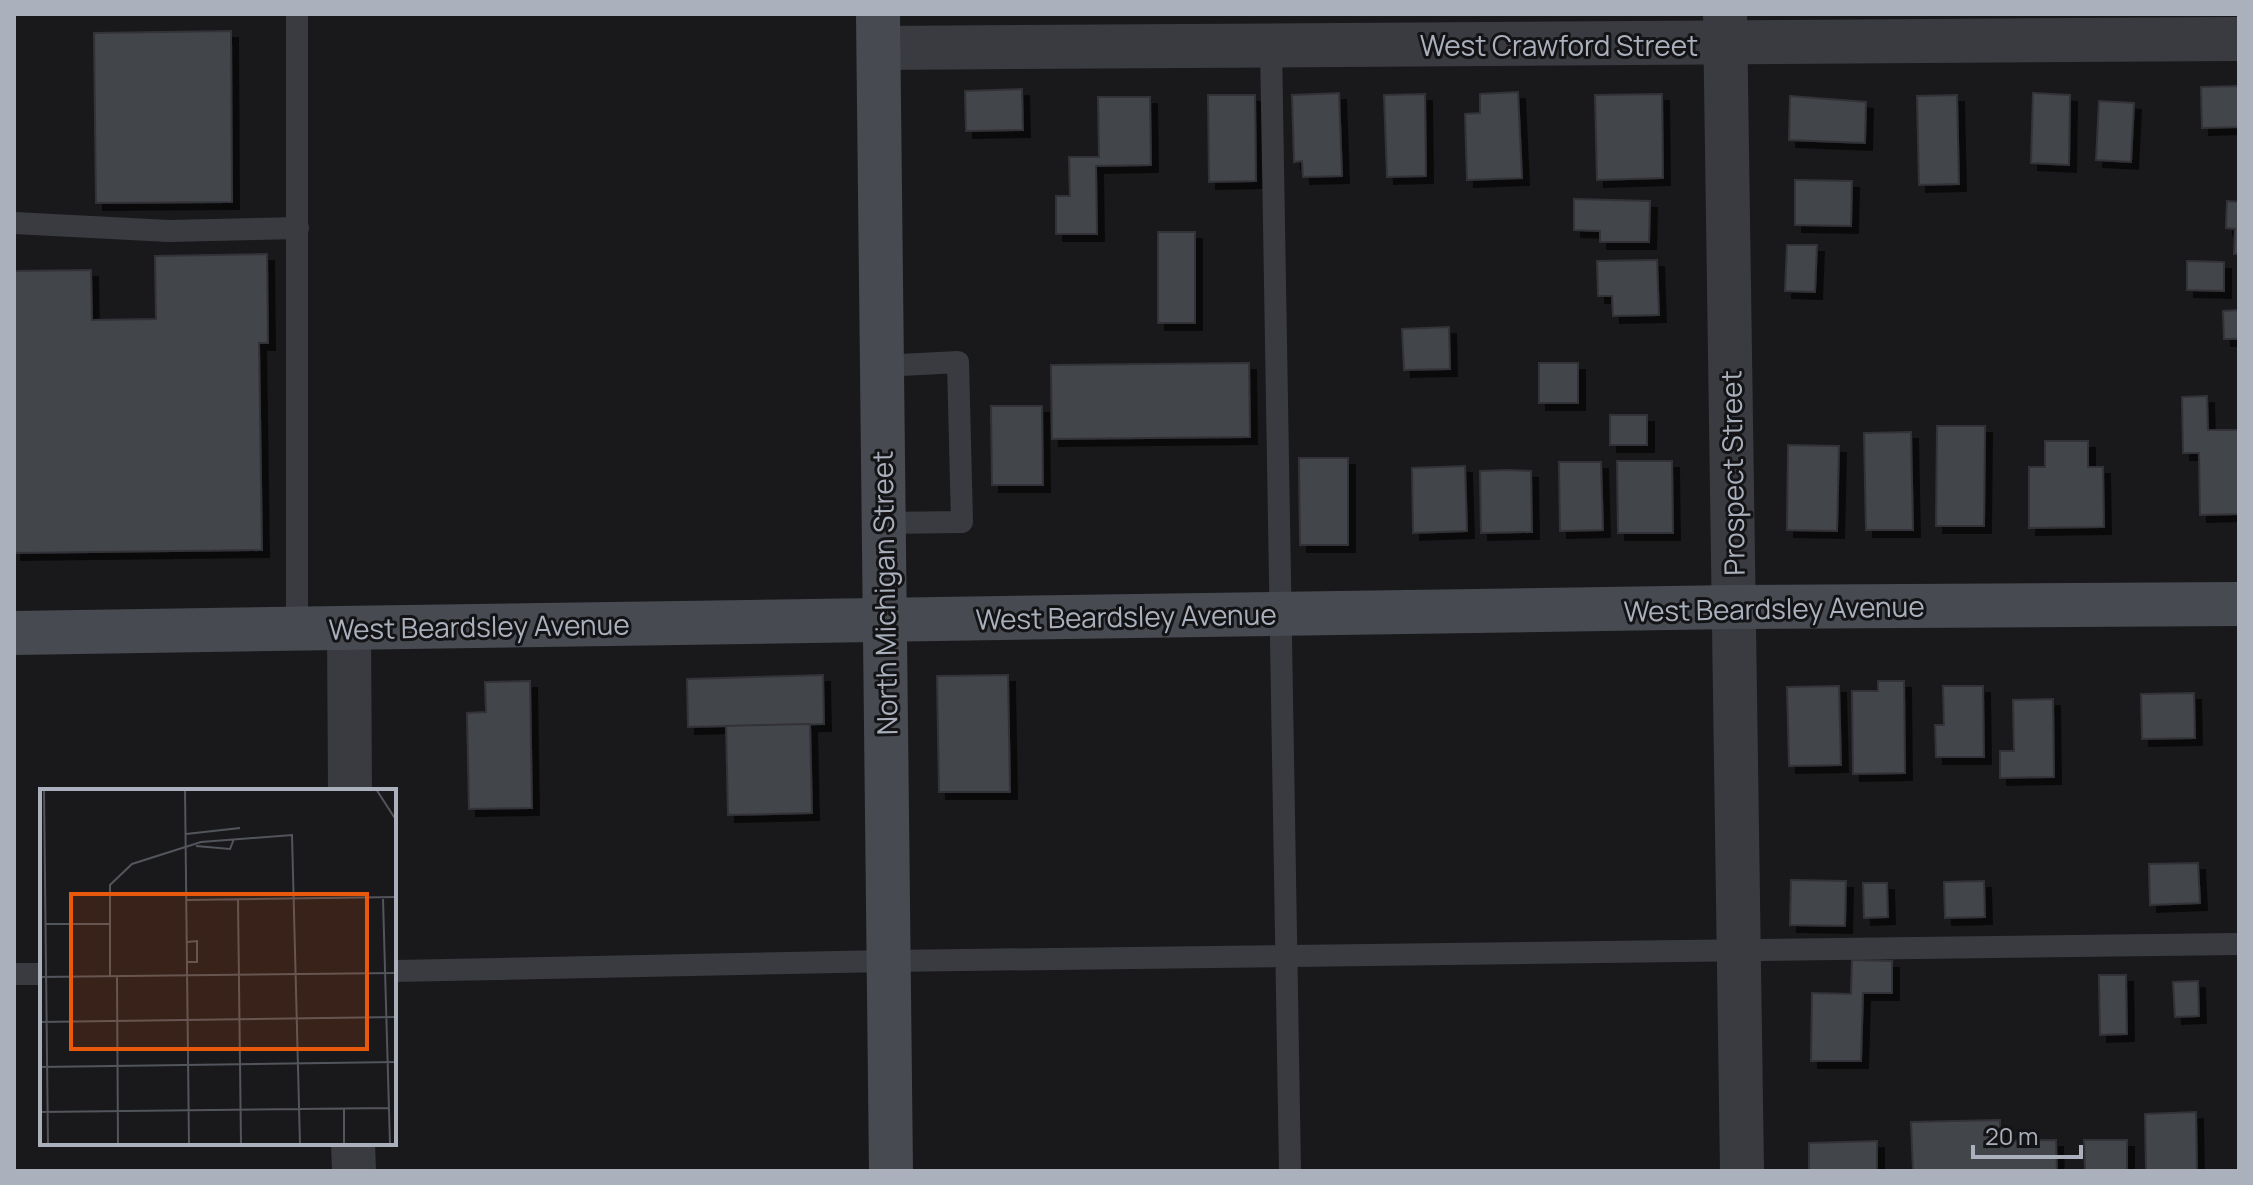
<svg xmlns="http://www.w3.org/2000/svg" width="2253" height="1185" viewBox="0 0 2253 1185" font-family="Manrope,sans-serif">
  <style>
    .building { fill: #434449; stroke: #333338; stroke-width: 2; filter: url(#shadow) }
    .lines { fill: none; stroke-linecap: round; stroke-linejoin: round }
    .lane { stroke: #3a3b41; stroke-width: 22 }
    .street { stroke: #3a3b41; stroke-width: 44 }
    .secondary { stroke: #474a51; stroke-width: 44 }
    .labels { text-anchor: middle; dominant-baseline: central; stroke-width: 6; stroke-linejoin: round; paint-order: stroke }
    .street-label { font-size: 28px; fill: #aab0bc; stroke: #141417 }
    .inset-road { fill: none; stroke: #53555c; stroke-width: 2 }
    .view { fill: #e8590c; fill-opacity: 0.15; stroke: #e8590c; stroke-width: 4 }
    .inset-edge { fill: none; stroke: #aab0bc; stroke-width: 4 }
  </style>
  <defs>
    <filter id="shadow"><feDropShadow dx="7" dy="7" stdDeviation="0" flood-color="#0009"/></filter>
  </defs>
  <rect width="100%" height="100%" fill="#19191c"/>
  <g class="building">
    <polygon points="231,31 232,202 96,203 94,33"/>
    <polygon points="2239,86 2239,127 2202,128 2201,87"/>
    <polygon points="1022,89 1023,130 966,131 965,91"/>
    <polygon points="1518,92 1522,178 1467,180 1465,114 1480,113 1480,94"/>
    <polygon points="1339,93 1342,176 1303,177 1302,161 1294,162 1292,95"/>
    <polygon points="2033,93 2070,95 2069,165 2031,163"/>
    <polygon points="1425,94 1426,176 1387,177 1384,95"/>
    <polygon points="1662,94 1663,178 1597,180 1595,95"/>
    <polygon points="1208,95 1255,95 1256,181 1209,182"/>
    <polygon points="1957,95 1959,184 1919,185 1917,96"/>
    <polygon points="1790,96 1866,102 1865,143 1789,140"/>
    <polygon points="1098,97 1150,97 1151,165 1096,166 1097,234 1056,234 1056,196 1070,196 1069,157 1099,157"/>
    <polygon points="2099,101 2134,103 2131,162 2096,160"/>
    <polygon points="1795,180 1852,181 1851,226 1795,225"/>
    <polygon points="1574,199 1650,201 1649,242 1600,242 1600,231 1574,230"/>
    <polygon points="2227,201 2239,202 2239,254 2234,254 2235,229 2226,228"/>
    <rect x="1158" y="232" width="37" height="91"/>
    <polygon points="1787,245 1817,245 1815,292 1785,291"/>
    <polygon points="267,254 268,343 259,343 262,550 14,553 14,271 91,270 92,320 156,319 155,256"/>
    <polygon points="1657,260 1659,315 1613,316 1612,296 1598,296 1597,261"/>
    <polygon points="2187,261 2224,262 2224,291 2187,290"/>
    <polygon points="2239,310 2239,339 2224,339 2223,311"/>
    <polygon points="1449,327 1450,369 1404,370 1402,329"/>
    <polygon points="1249,363 1250,437 1052,439 1051,365"/>
    <rect x="1539" y="363" width="39" height="40"/>
    <polygon points="2207,396 2208,430 2239,430 2239,514 2200,515 2199,453 2183,453 2182,397"/>
    <polygon points="991,406 1042,406 1043,485 992,485"/>
    <rect x="1610" y="415" width="37" height="30"/>
    <polygon points="1937,426 1985,426 1984,526 1936,526"/>
    <polygon points="1911,432 1913,530 1866,530 1864,433"/>
    <polygon points="2045,441 2088,441 2088,467 2103,467 2104,527 2029,528 2029,467 2045,467"/>
    <polygon points="1788,445 1839,446 1837,531 1787,530"/>
    <polygon points="1299,458 1348,458 1348,545 1300,545"/>
    <polygon points="1617,461 1672,461 1673,533 1618,533"/>
    <polygon points="1559,462 1601,462 1603,530 1560,531"/>
    <polygon points="1465,466 1467,531 1413,533 1412,468"/>
    <polygon points="1507,470 1531,471 1532,532 1481,533 1480,471"/>
    <polygon points="823,675 824,724 688,727 687,679"/>
    <polygon points="1008,675 1010,792 939,792 937,676"/>
    <polygon points="530,681 532,808 469,809 467,713 486,712 485,682"/>
    <polygon points="1878,681 1904,681 1905,773 1853,774 1852,691 1878,691"/>
    <polygon points="1839,686 1841,765 1789,766 1787,687"/>
    <polygon points="1943,686 1983,686 1984,757 1936,757 1935,725 1944,725"/>
    <polygon points="2194,693 2195,738 2142,739 2141,694"/>
    <polygon points="2053,699 2054,777 2000,778 2000,751 2014,751 2013,700"/>
    <polygon points="810,724 812,813 728,815 726,726"/>
    <polygon points="2198,863 2200,903 2150,905 2149,864"/>
    <polygon points="1791,880 1846,881 1845,926 1790,925"/>
    <polygon points="1984,881 1985,917 1945,918 1944,882"/>
    <polygon points="1863,883 1887,883 1888,917 1864,918"/>
    <polygon points="1852,960 1892,961 1892,993 1863,993 1861,1061 1811,1061 1812,993 1851,994"/>
    <polygon points="2099,975 2126,975 2127,1034 2100,1035"/>
    <polygon points="2198,981 2199,1016 2175,1017 2173,982"/>
    <polygon points="2196,1112 2197,1171 2146,1171 2145,1114"/>
    <polygon points="2000,1120 2000,1141 2056,1140 2057,1171 1913,1171 1911,1122"/>
    <polygon points="2084,1140 2127,1140 2127,1171 2085,1171"/>
    <polygon points="1877,1141 1877,1171 1809,1171 1809,1143"/>
  </g>
  <g class="lines">
    <g class="lane">
      <polyline points="1271,47 1290,1171"/>
      <polyline points="14,223 169,231 298,228"/>
      <polyline points="882,366 958,362 962,522 884,523"/>
      <polyline points="297,629 297,14"/>
      <polyline points="394,971 888,961 2239,944"/>
      <polyline points="14,974 42,974"/>
    </g>
    <g class="street">
      <polyline points="1725,14 1742,1171"/>
      <polyline points="879,48 2239,39"/>
      <polyline points="349,628 350,791"/>
      <polyline points="353,1143 354,1171"/>
    </g>
    <g class="secondary">
      <polyline points="878,14 891,1171"/>
      <polyline points="14,633 1734,607 2239,604"/>
    </g>
  </g>
  <g class="labels">
    <g class="street-label">
      <text x="1559" y="45">West Crawford Street</text>
      <text transform="translate(1732 473) rotate(-91)">Prospect Street</text>
      <text transform="translate(884 593) rotate(-91)">North Michigan Street</text>
      <text transform="translate(1774 608) rotate(-1)">West Beardsley Avenue</text>
      <text transform="translate(1126 616) rotate(-1)">West Beardsley Avenue</text>
      <text transform="translate(479 626) rotate(-1)">West Beardsley Avenue</text>
    </g>
  </g>
  <g transform="translate(40 789)">
    <rect width="356" height="356" fill="#19191c"/>
    <path class="inset-road" d="M4 0 8 356M145 0 149 356M336 0 356 31M146 45 200 39M156 57 190 60 194 50M343 110 350 356M146 111 356 108M198 111 201 356M5 135H70M147 153 157 152V173H147M70 187V96L92 75 161 53 252 46 260 356M77 187 78 356M0 188 356 184M0 233 356 228M0 278 356 273M304 319V356M0 323 349 319"/>
    <path class="view" d="M31 105H327V260H31Z"/>
    <rect width="356" height="356" class="inset-edge"/>
  </g>
  <rect width="2253" height="1185" fill="none" stroke="#aab0bc" stroke-width="32"/>
  <path d="M1973 1145v12h108v-12" fill="none" stroke="#aab0bc" stroke-width="4"/>
  <text x="1985" y="1145" font-size="24" fill="#aab0bc" stroke="#141417" stroke-width="6" paint-order="stroke">20 m</text>
</svg>
